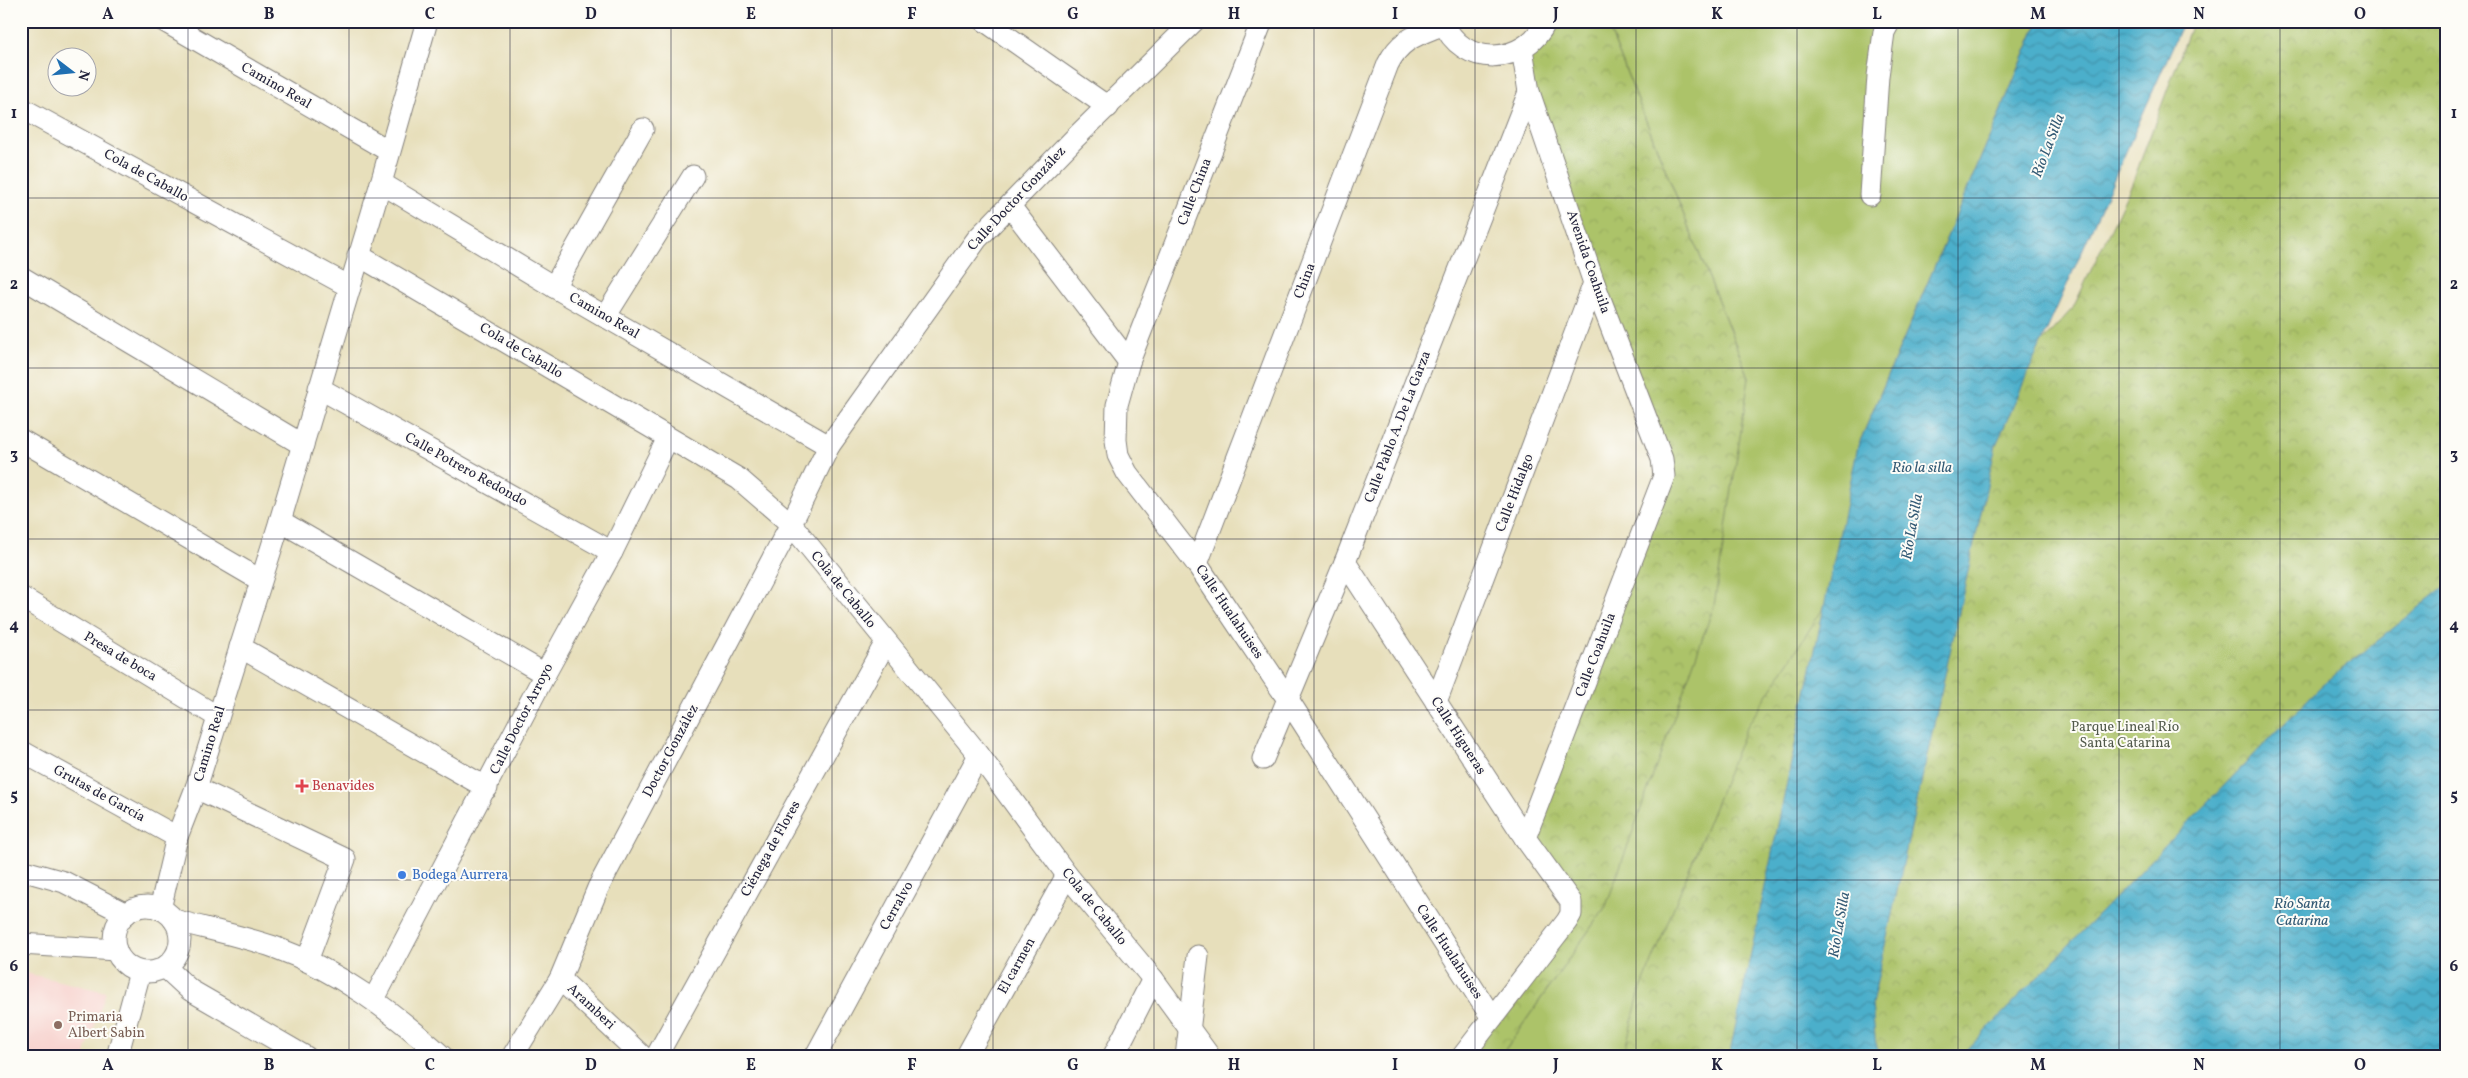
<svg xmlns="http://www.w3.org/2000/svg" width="2468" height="1078" viewBox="0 0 2468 1078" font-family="Vollkorn,serif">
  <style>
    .built { fill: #f7d0cc }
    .green { fill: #acc369; stroke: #677252 }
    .park { fill: url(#park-crowns); stroke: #677252 }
    .water { fill: url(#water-waves); stroke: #376883 }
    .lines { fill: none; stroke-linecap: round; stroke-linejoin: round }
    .street-casing { stroke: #84807b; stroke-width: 23 }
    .street { stroke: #fff; stroke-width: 21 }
    .grid { fill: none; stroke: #22223b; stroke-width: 1; stroke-opacity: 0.55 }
    .health-dot { fill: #e0444e; stroke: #fdfcf7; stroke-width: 2 }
    .shop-dot { fill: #3f7fe0; stroke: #fdfcf7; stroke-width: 2 }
    .education-dot { fill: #8d6e63; stroke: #fdfcf7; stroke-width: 2 }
    .labels { text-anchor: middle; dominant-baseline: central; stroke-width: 4; stroke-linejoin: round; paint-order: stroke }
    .street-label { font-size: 14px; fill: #22223b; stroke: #fdfcf7 }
    .park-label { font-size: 14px; fill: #525a4b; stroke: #fdfcf7 }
    .health-label { font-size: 14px; fill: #be3a42; stroke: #fdfcf7; text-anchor: start }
    .shop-label { font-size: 14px; fill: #366cbe; stroke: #fdfcf7; text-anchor: start }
    .education-label { font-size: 14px; fill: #785e54; stroke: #fdfcf7; text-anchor: start }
    .water-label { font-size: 15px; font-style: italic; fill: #335a75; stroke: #fdfcf7 }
    .neatline { fill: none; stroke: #22223b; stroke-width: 2 }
    .grid-label { font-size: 16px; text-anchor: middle; font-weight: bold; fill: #22223b }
  </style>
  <defs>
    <pattern id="park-crowns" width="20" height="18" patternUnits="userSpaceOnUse" patternTransform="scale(1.25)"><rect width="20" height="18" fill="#acc369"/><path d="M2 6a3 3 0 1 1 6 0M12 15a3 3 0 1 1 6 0" fill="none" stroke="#94a75c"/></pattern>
    <pattern id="water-waves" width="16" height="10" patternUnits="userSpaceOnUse" patternTransform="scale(1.25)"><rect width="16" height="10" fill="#4cafcb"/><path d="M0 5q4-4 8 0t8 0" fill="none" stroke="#3f8ea6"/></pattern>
  </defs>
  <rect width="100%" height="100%" fill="#fdfcf7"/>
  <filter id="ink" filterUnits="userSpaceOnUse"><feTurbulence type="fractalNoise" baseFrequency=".02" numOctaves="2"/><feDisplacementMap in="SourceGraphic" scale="10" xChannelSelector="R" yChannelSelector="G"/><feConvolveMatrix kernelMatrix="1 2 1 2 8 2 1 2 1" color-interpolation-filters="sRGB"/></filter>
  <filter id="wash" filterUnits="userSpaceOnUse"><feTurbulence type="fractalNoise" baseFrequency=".0096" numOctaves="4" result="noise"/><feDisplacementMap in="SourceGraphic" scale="20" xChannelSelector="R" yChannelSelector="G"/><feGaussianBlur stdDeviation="1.12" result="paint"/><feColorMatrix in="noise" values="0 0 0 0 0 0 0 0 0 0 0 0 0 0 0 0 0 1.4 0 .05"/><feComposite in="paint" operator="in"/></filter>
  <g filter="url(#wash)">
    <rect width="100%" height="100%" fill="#e7dfbb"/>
    <polygon class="built" points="21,972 106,992 84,1057 21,1057"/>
    <polygon class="green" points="1606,21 2039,21 1858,446 1767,1057 1500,1057 1606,906 1749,378"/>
    <g class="park">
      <polygon points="1546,21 1606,21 1749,378 1714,606 1606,906 1500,1057 1462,1057 1571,914 1525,838 1664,482 1522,49"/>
      <polygon points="2193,21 2447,21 2447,1057 1623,1057 1639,994 1746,728 1884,514 2073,308 2132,184"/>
    </g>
    <g class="water">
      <polygon points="2039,21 2184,21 1996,445 1872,1004 1876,1048 1883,1057 1729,1057 1858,446"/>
      <polygon points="2447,585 2447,1056 1960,1057 2320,687"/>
    </g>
  </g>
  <g filter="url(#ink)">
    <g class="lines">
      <defs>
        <g id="street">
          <polyline points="164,21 389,151"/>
          <polyline points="985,21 1108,107"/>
          <polyline points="1262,21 1129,362 1117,405 1116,440 1118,455 1127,473 1197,564 1289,701 1492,1018"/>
          <path d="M1443 21C1461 69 1526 66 1546 21"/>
          <polyline points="1522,49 1529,92 1594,283 1662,459 1664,476 1525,838"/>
          <polyline points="21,108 350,287"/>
          <polyline points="381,183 554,287 829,446"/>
          <polyline points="1870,195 1878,76 1884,32 1890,21"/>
          <polyline points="1010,206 1129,362"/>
          <polyline points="358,255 739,479 791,524 979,755 1067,875 1153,979 1210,1057"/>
          <polyline points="21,277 303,445"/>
          <polyline points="554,287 643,129"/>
          <polyline points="605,317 693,176"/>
          <polyline points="319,388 612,552"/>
          <polyline points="21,440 260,580"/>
          <polyline points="280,521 545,674"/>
          <polyline points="1345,562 1525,838 1571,902 1571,914 1567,921 1462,1057"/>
          <path d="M1197 564 1388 64C1401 38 1418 35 1444 24"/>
          <polyline points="21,597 218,717"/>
          <polyline points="240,647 487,788"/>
          <polyline points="1436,702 1594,283"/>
          <polyline points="21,751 177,837"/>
          <polyline points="1263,759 1345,562 1529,92"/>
          <polyline points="196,788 345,859 307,961"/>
          <polyline points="21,870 64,882 126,914"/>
          <circle cx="147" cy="939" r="33"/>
          <polyline points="160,909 177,837 196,788 280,521 381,183 427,21"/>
          <path d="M174 920C207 929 242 936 274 947 338 970 393 1012 443 1057"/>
          <polyline points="21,944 116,950"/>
          <polyline points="165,967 190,990 306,1057"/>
          <polyline points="560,979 643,1057"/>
          <polyline points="374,999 545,674 612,552 668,438"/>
          <polyline points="117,1057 140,972"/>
          <polyline points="512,1057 560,979 598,888 791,524 829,446 977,239 1076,137 1194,21"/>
          <polyline points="656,1057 886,642"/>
          <polyline points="815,1057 979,755"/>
          <polyline points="966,1057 1067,875"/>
          <polyline points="1113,1057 1153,979"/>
          <polyline points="1186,1057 1198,956"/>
        </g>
      </defs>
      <use href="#street" class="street-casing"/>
      <use href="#street" class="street"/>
    </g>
  </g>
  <path class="grid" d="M188 21V1057M349 21V1057M510 21V1057M671 21V1057M832 21V1057M993 21V1057M1154 21V1057M1314 21V1057M1475 21V1057M1636 21V1057M1797 21V1057M1958 21V1057M2119 21V1057M2280 21V1057M21 198H2447M21 368H2447M21 539H2447M21 710H2447M21 880H2447"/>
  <path class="health-dot" d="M299.5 778.5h5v5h5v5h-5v5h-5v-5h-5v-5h5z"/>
  <circle class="shop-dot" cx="402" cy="875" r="5"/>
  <circle class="education-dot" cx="58" cy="1025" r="5"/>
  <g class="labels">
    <g class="street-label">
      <text transform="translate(276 86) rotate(30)">Camino Real</text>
      <text transform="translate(146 176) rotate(29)">Cola de Caballo</text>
      <text transform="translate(1195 192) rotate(-69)">Calle China</text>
      <text transform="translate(1017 199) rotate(-47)">Calle Doctor González</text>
      <text transform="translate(1588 262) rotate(71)">Avenida Coahuila</text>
      <text transform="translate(1305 281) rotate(-69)">China</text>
      <text transform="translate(604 316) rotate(30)">Camino Real</text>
      <text transform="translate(521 351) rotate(31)">Cola de Caballo</text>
      <text transform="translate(1398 427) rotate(-69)">Calle Pablo A. De La Garza</text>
      <text transform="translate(466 470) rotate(29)">Calle Potrero Redondo</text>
      <text transform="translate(1515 493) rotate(-69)">Calle Hidalgo</text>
      <text transform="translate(843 590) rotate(51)">Cola de Caballo</text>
      <text transform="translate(1229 612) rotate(56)">Calle Hualahuises</text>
      <text transform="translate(1596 655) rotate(-69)">Calle Coahuila</text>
      <text transform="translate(120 657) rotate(31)">Presa de boca</text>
      <text transform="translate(522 719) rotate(-63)">Calle Doctor Arroyo</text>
      <text transform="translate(1458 736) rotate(57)">Calle Higueras</text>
      <text transform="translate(210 744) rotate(-73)">Camino Real</text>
      <text transform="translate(671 751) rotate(-62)">Doctor González</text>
      <text transform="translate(99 794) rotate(29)">Grutas de García</text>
      <text transform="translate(771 849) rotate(-61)">Ciénega de Flores</text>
      <text transform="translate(897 906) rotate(-61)">Cerralvo</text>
      <text transform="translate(1094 907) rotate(51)">Cola de Caballo</text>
      <text transform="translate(1449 952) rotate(57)">Calle Hualahuises</text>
      <text transform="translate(1017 966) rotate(-61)">El carmen</text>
      <text transform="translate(591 1007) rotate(43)">Aramberi</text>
    </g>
    <g class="park-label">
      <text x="2125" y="727">Parque Lineal Río<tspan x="2125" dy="16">Santa Catarina</tspan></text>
    </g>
    <g class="health-label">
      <text x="312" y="786">Benavides</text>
    </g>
    <g class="shop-label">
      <text x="412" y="875">Bodega Aurrera</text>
    </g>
    <g class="education-label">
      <text x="68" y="1017">Primaria<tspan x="68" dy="16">Albert Sabin</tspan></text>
    </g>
    <g class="water-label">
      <text transform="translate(2049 146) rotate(-69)">Río La Silla</text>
      <text x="1922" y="468">Rio la silla</text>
      <text transform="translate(1913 527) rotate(-80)">Río La Silla</text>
      <text x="2302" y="904">Río Santa<tspan x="2302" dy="17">Catarina</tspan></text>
      <text transform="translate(1840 925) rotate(-80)">Río La Silla</text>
    </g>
  </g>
  <rect width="2468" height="1078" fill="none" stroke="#fdfcf7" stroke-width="55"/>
  <g transform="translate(72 72) rotate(106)"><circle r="24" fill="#fdfcf7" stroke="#a5a5ac"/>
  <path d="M0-4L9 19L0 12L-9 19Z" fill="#1f6fb2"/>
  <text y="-8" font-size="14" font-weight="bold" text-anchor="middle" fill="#22223b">N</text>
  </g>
  <rect x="28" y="28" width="2412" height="1022" class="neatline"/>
  <g class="grid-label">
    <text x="108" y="19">A</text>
    <text x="269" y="19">B</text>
    <text x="430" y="19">C</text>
    <text x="591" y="19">D</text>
    <text x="751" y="19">E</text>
    <text x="912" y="19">F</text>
    <text x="1073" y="19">G</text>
    <text x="1234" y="19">H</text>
    <text x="1395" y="19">I</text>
    <text x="1556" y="19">J</text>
    <text x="1717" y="19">K</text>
    <text x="1877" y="19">L</text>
    <text x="2038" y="19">M</text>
    <text x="2199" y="19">N</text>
    <text x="2360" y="19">O</text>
    <text x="14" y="118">1</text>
    <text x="2454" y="118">1</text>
    <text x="14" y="289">2</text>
    <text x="2454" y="289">2</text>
    <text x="14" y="459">3</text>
    <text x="2454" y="459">3</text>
    <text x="14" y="630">4</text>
    <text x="2454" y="630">4</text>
    <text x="14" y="800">5</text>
    <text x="2454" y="800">5</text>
    <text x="14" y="971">6</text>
    <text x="2454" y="971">6</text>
    <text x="108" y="1070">A</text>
    <text x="269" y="1070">B</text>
    <text x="430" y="1070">C</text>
    <text x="591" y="1070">D</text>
    <text x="751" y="1070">E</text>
    <text x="912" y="1070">F</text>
    <text x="1073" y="1070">G</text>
    <text x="1234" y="1070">H</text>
    <text x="1395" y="1070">I</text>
    <text x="1556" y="1070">J</text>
    <text x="1717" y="1070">K</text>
    <text x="1877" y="1070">L</text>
    <text x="2038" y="1070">M</text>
    <text x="2199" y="1070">N</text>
    <text x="2360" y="1070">O</text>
  </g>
</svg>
